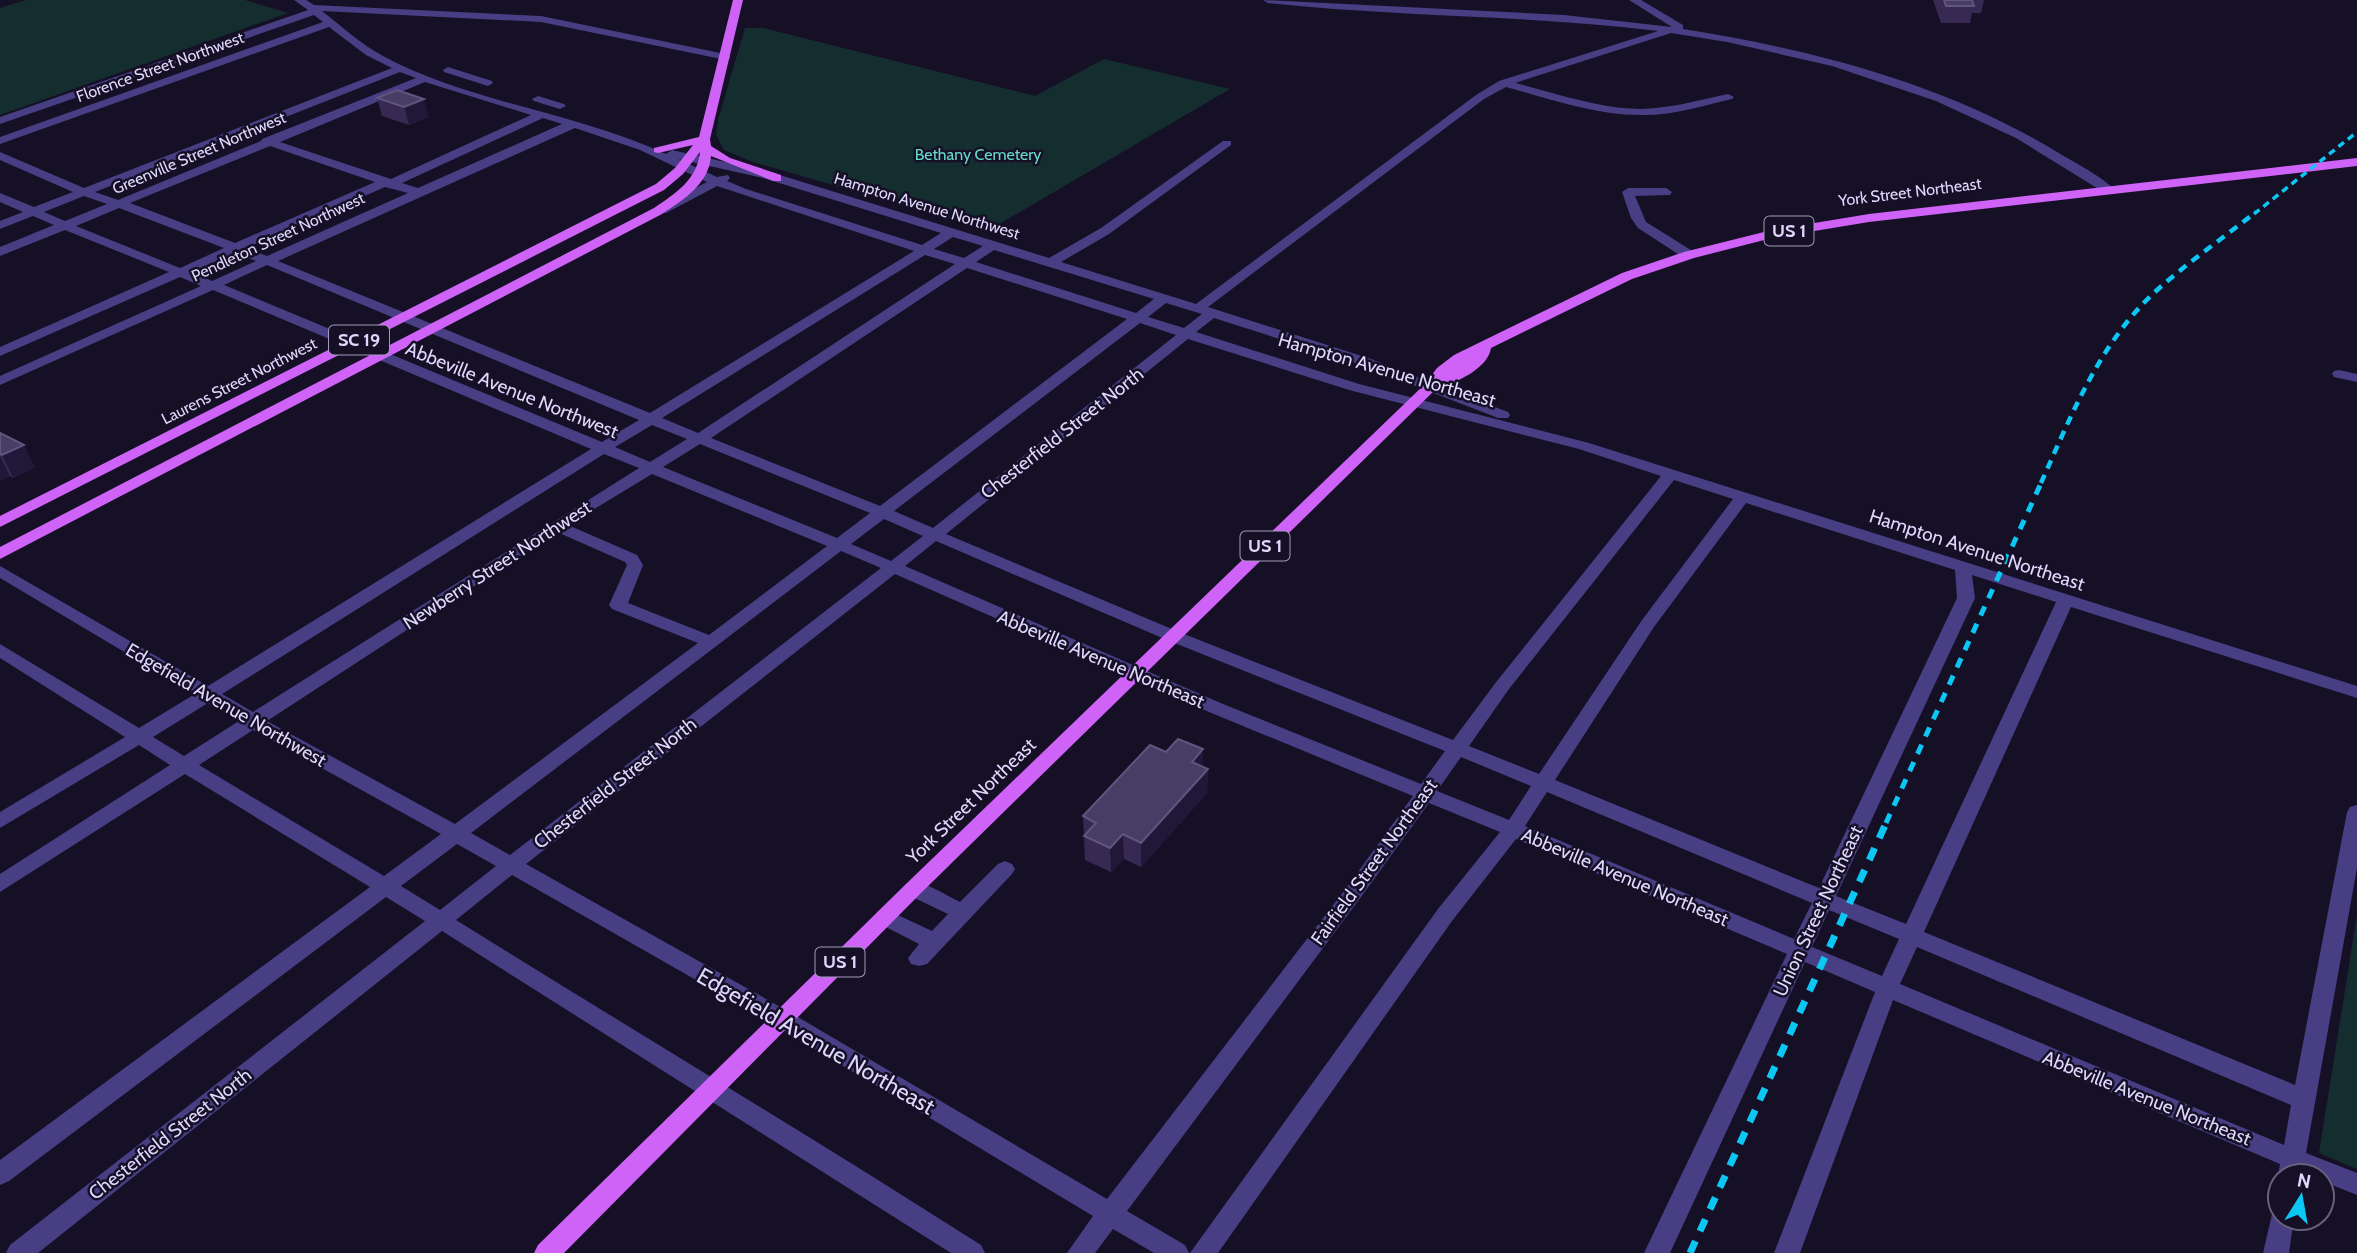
<svg xmlns="http://www.w3.org/2000/svg" width="2357" height="1253" viewBox="0 0 2357 1253" font-family="Cabin,sans-serif">
  <style>
    .green { fill: #142e30 }
    .lines { fill: none; stroke-linecap: round; stroke-linejoin: round }
    .minor { fill: #473e83; fill-rule: evenodd }
    .major { fill: #cf63f8; fill-rule: evenodd }
    .rail-far3 { stroke: #0cc7f4; stroke-width: 3.5; stroke-dasharray: 7 5; stroke-linecap: butt }
    .rail-far2 { stroke: #0cc7f4; stroke-width: 4.5; stroke-dasharray: 9 7; stroke-linecap: butt }
    .rail-far1 { stroke: #0cc7f4; stroke-width: 5; stroke-dasharray: 10 9; stroke-linecap: butt }
    .rail { stroke: #0cc7f4; stroke-width: 7; stroke-dasharray: 13 11; stroke-linecap: butt }
    .wall { fill: #362a53 }
    .shaded-wall { fill: #211839 }
    .building { fill: #483d65; stroke: #60557d; stroke-width: 2 }
    .labels { text-anchor: middle; dominant-baseline: central; stroke-width: 5; stroke-linejoin: round; paint-order: stroke }
    .far-street-label { font-size: 16px; fill: #dfd7fd; stroke: #161026 }
    .far-park-label { font-size: 16px; fill: #66dbc9; stroke: #161026 }
    .shield { fill: #161026; stroke: #a39bbc; stroke-width: 2 }
    .shield-label { font-size: 18px; font-weight: bold; fill: #dfd7fd }
    .street-label { font-size: 19px; fill: #dfd7fd; stroke: #161026 }
    .near-street-label { font-size: 23px; fill: #dfd7fd; stroke: #161026 }
  </style>
  <rect width="100%" height="100%" fill="#161026"/>
  <g class="green">
    <polygon points="26,0 245,0 288,13 0,115 0,8"/>
    <polygon points="745,28 763,28 1035,96 1104,59 1230,89 989,230 753,162 724,150 716,135 718,120"/>
    <polygon points="2357,915 2357,1169 2319,1153"/>
  </g>
  <g class="lines">
    <g class="minor">
      <path d="M294 0H306L314 5 541 16 730 55V59L726 60 541 22 322 11C342 27 361 44 383 56 471 103 575 112 666 154L672 150 770 172 1049 258 1101 228 1223 141H1231V145L1109 234 1061 262 1196 304 1476 95 1499 81 1658 31C1528 15 1398 17 1268 3L1263 0 1564 15 1672 27 1629 0H1641L1683 25V29C1815 50 1947 84 2062 155 2079 165 2101 176 2115 190L2105 193 2016 138 1936 101 1832 66 1727 42 1671 33 1515 83C1556 93 1599 109 1642 109 1671 108 1700 100 1728 94L1734 97 1732 99C1702 106 1671 116 1640 115 1594 115 1550 99 1506 87L1484 99 1208 307 1371 359 1508 412 1510 415 1508 418H1498L1361 365 1214 318 1196 332 1359 384 1589 443 2357 686V698L2071 607 1924 932 2295 1085 2347 812 2350 807 2357 805V868L2306 1153 2357 1173V1195L2322 1181V1176L2303 1173 2302 1176H2280V1180L2278 1176 2280 1164 1893 1000 1800 1253H1774L1875 992 1805 962 1670 1253H1644L1787 954 1516 839 1452 921 1218 1253H1190L1438 909 1500 832 1429 803 1361 897 1127 1211 1185 1245 1189 1253H1154L1113 1229 1095 1253H1067L1093 1216 775 1025 512 875 456 920C631 1029 807 1134 981 1245L985 1253H951L442 931 38 1253H6L10 1245 425 921 386 897 9 1181 0 1185V1160L370 887 185 774 0 892V874L170 765 139 745 0 828V812L125 737 0 658V644L139 728 195 694 0 578V566L208 686 591 449 213 290 0 385V376L201 286 180 277 0 356V347L169 272 65 230 0 256V247L54 225 33 216 0 229V221L23 212 0 202V193L34 207 73 192 0 160V152L84 188 392 68 366 55 329 27 0 144V137L323 22 314 15 0 124V117L308 10ZM400 72 416 78 262 139 261 141 118 200 95 192ZM425 82 531 115 391 179 280 142ZM543 118 562 124 418 188 402 183ZM575 128 640 150 707 182 658 207V213H666L717 186 914 251 650 413 278 261ZM270 146 375 182 235 243 130 203ZM678 159 763 178 941 233 922 245 746 189 727 181 730 178 728 175 717 177ZM385 187 408 193 267 256 246 248ZM84 196 107 204 65 221 44 212ZM119 208 224 248 180 268 76 226ZM953 237 983 246 964 258 934 249ZM994 250 1154 299 1136 313 976 262ZM235 253 256 261 212 281 191 272ZM925 255 955 264 698 433 662 418ZM267 265 639 420 602 442 224 285ZM967 268 1127 319 880 506 711 438ZM1166 303 1202 314 1184 328 1148 317ZM1140 323 1176 335 933 528 894 511ZM1188 339 1349 390 1579 449 1661 476 1497 681 1453 740 1179 632 946 534ZM652 425 687 439 650 462 615 447ZM700 444 870 513 837 538 663 467ZM604 454 639 468 253 712 222 694ZM652 474 827 546 709 635 628 603 643 565 637 555 568 525ZM1674 480 1733 499 1642 620 1539 774 1469 746 1509 689ZM1746 503 1955 570 1957 598 1819 888 1555 780 1654 627ZM884 519 923 536 891 561 851 544ZM557 532 625 562 627 565 609 605 612 609 698 643 455 824 267 721ZM936 541 1167 640 1445 751 1421 784 1223 704 905 566ZM841 551 881 568 510 855 471 833ZM895 574 1209 712 1413 796 1347 887 1107 1199 791 1013 526 864ZM1972 575 2056 602 1906 924 1836 896 1975 598ZM208 703 239 721 184 756 153 737ZM253 730 441 834 384 876 199 765ZM1461 757 1531 786 1509 820 1437 791ZM1547 792 1812 903 1794 939 1525 826ZM457 844 496 866 440 910 401 886ZM1829 910 1899 939 1882 976 1812 947ZM1917 947 2291 1105 2284 1145 1900 984Z"/>
      <polygon points="448,67 492,81 493,83 488,86 444,72 443,70"/>
      <polygon points="538,96 564,104 566,106 560,109 534,101 532,99"/>
      <polygon points="1666,188 1672,192 1670,195 1635,196 1646,222 1694,252 1694,258 1684,258 1638,228 1631,218 1622,192 1628,188"/>
      <polygon points="2339,370 2357,374 2357,382 2334,377 2332,374 2334,371"/>
      <path d="M1005 861 1012 864 1015 869 1012 874 927 964 919 966 911 964 908 958 919 944 878 923 874 917 878 911 885 909 932 931 948 914 906 894 903 889 906 884C922 878 945 895 960 902L998 864Z"/>
      <polygon points="2280,1208 2280,1218 2294,1218 2289,1253 2263,1253 2273,1210"/>
    </g>
    <g class="major">
      <path d="M733 0H743L710 139 711 146 730 158 781 175V181H773L711 156C709 184 683 200 662 214L0 559V547L654 208C676 193 697 180 700 152L683 174 664 190 0 527V516L656 184 675 168 693 145 658 153 654 152V148L699 137Z"/>
      <path d="M2357 158V166L1869 222 1772 238 1694 258 1632 279 1491 348C1488 369 1455 383 1436 389L920 894 564 1253H534L538 1245 906 884 1426 383 1437 368 1454 355 1622 273 1684 252 1772 230 1869 214Z"/>
    </g>
    <polyline class="rail-far3" points="2254,214 2357,132"/>
    <path class="rail-far2" d="M2041 483C2071 416 2100 342 2156 291 2187 263 2223 238 2256 212"/>
    <polyline class="rail-far1" points="1886,823 2042,481"/>
    <polyline class="rail" points="1690,1253 1887,821"/>
  </g>
  <g class="wall">
    <polygon points="1933,0 1984,0 1981,13 1972,13 1970,23 1941,23"/>
    <polygon points="397,90 429,117 409,125 382,116 377,98"/>
    <polygon points="0,433 35,467 13,478 10,476 0,481"/>
    <polygon points="1203,749 1202,766 1208,769 1207,793 1141,867 1124,859 1111,872 1085,860 1083,816 1166,752"/>
  </g>
  <g class="shaded-wall">
    <polygon points="424,99 429,117 409,125 404,107"/>
    <polygon points="24,445 35,467 13,478 2,455"/>
    <polygon points="0,456 10,476 0,481"/>
    <polygon points="1203,749 1202,773 1192,762"/>
    <polygon points="1208,769 1207,793 1141,867 1141,843"/>
    <polygon points="1123,834 1124,859 1111,872 1110,848"/>
  </g>
  <g class="building">
    <polygon points="1944,0 1972,0 1974,6 1946,6"/>
    <polygon points="397,90 424,99 404,107 377,98"/>
    <polygon points="0,433 24,445 2,455 0,454"/>
    <polygon points="1178,739 1203,749 1192,762 1208,769 1141,843 1123,834 1110,848 1084,836 1096,823 1083,816 1150,745 1166,752"/>
  </g>
  <g class="labels">
    <g class="far-street-label">
      <text transform="translate(160 67) rotate(-20)">Florence Street Northwest</text>
      <text transform="translate(199 153) rotate(-23)">Greenville Street Northwest</text>
      <text transform="translate(1910 192) rotate(-7)">York Street Northeast</text>
      <text transform="translate(927 206) rotate(17)">Hampton Avenue Northwest</text>
      <text transform="translate(278 237) rotate(-25)">Pendleton Street Northwest</text>
      <text transform="translate(239 381) rotate(-27)">Laurens Street Northwest</text>
    </g>
    <g class="far-park-label">
      <text x="978" y="154">Bethany Cemetery</text>
    </g>
    <g class="shield">
      <rect x="1764.5" y="216.5" width="49" height="29" rx="5"/>
      <rect x="329" y="325.5" width="60" height="29" rx="5"/>
      <rect x="1240.5" y="531.5" width="49" height="29" rx="5"/>
      <rect x="815.5" y="947.5" width="49" height="29" rx="5"/>
    </g>
    <g class="shield-label">
      <text x="1789" y="231">US 1</text>
      <text x="359" y="340">SC 19</text>
      <text x="1265" y="546">US 1</text>
      <text x="840" y="962">US 1</text>
    </g>
    <g class="street-label">
      <text transform="translate(1387 370) rotate(16)">Hampton Avenue Northeast</text>
      <text transform="translate(512 390) rotate(22)">Abbeville Avenue Northwest</text>
      <text transform="translate(1062 433) rotate(-38)">Chesterfield Street North</text>
      <text transform="translate(1977 550) rotate(18)">Hampton Avenue Northeast</text>
      <text transform="translate(497 565) rotate(-33)">Newberry Street Northwest</text>
      <text transform="translate(1101 659) rotate(23)">Abbeville Avenue Northeast</text>
      <text transform="translate(226 705) rotate(30)">Edgefield Avenue Northwest</text>
      <text transform="translate(615 783) rotate(-38)">Chesterfield Street North</text>
      <text transform="translate(971 801) rotate(-44)">York Street Northeast</text>
      <text transform="translate(1374 862) rotate(-54)">Fairfield Street Northeast</text>
      <text transform="translate(1625 877) rotate(23)">Abbeville Avenue Northeast</text>
      <text transform="translate(1818 911) rotate(-65)">Union Street Northeast</text>
      <text transform="translate(2147 1098) rotate(22)">Abbeville Avenue Northeast</text>
      <text transform="translate(170 1134) rotate(-38)">Chesterfield Street North</text>
    </g>
    <g class="near-street-label">
      <text transform="translate(816 1041) rotate(30)">Edgefield Avenue Northeast</text>
    </g>
  </g>
  <g transform="translate(2301 1197) rotate(11)"><circle r="33" fill="#161026" stroke="#66607c" stroke-width="2"/>
  <path d="M0-5L12 26L0 18L-12 26Z" fill="#0cc7f4"/>
  <text y="-10" font-size="19" font-weight="bold" text-anchor="middle" fill="#dfd7fd">N</text>
  </g>
</svg>
